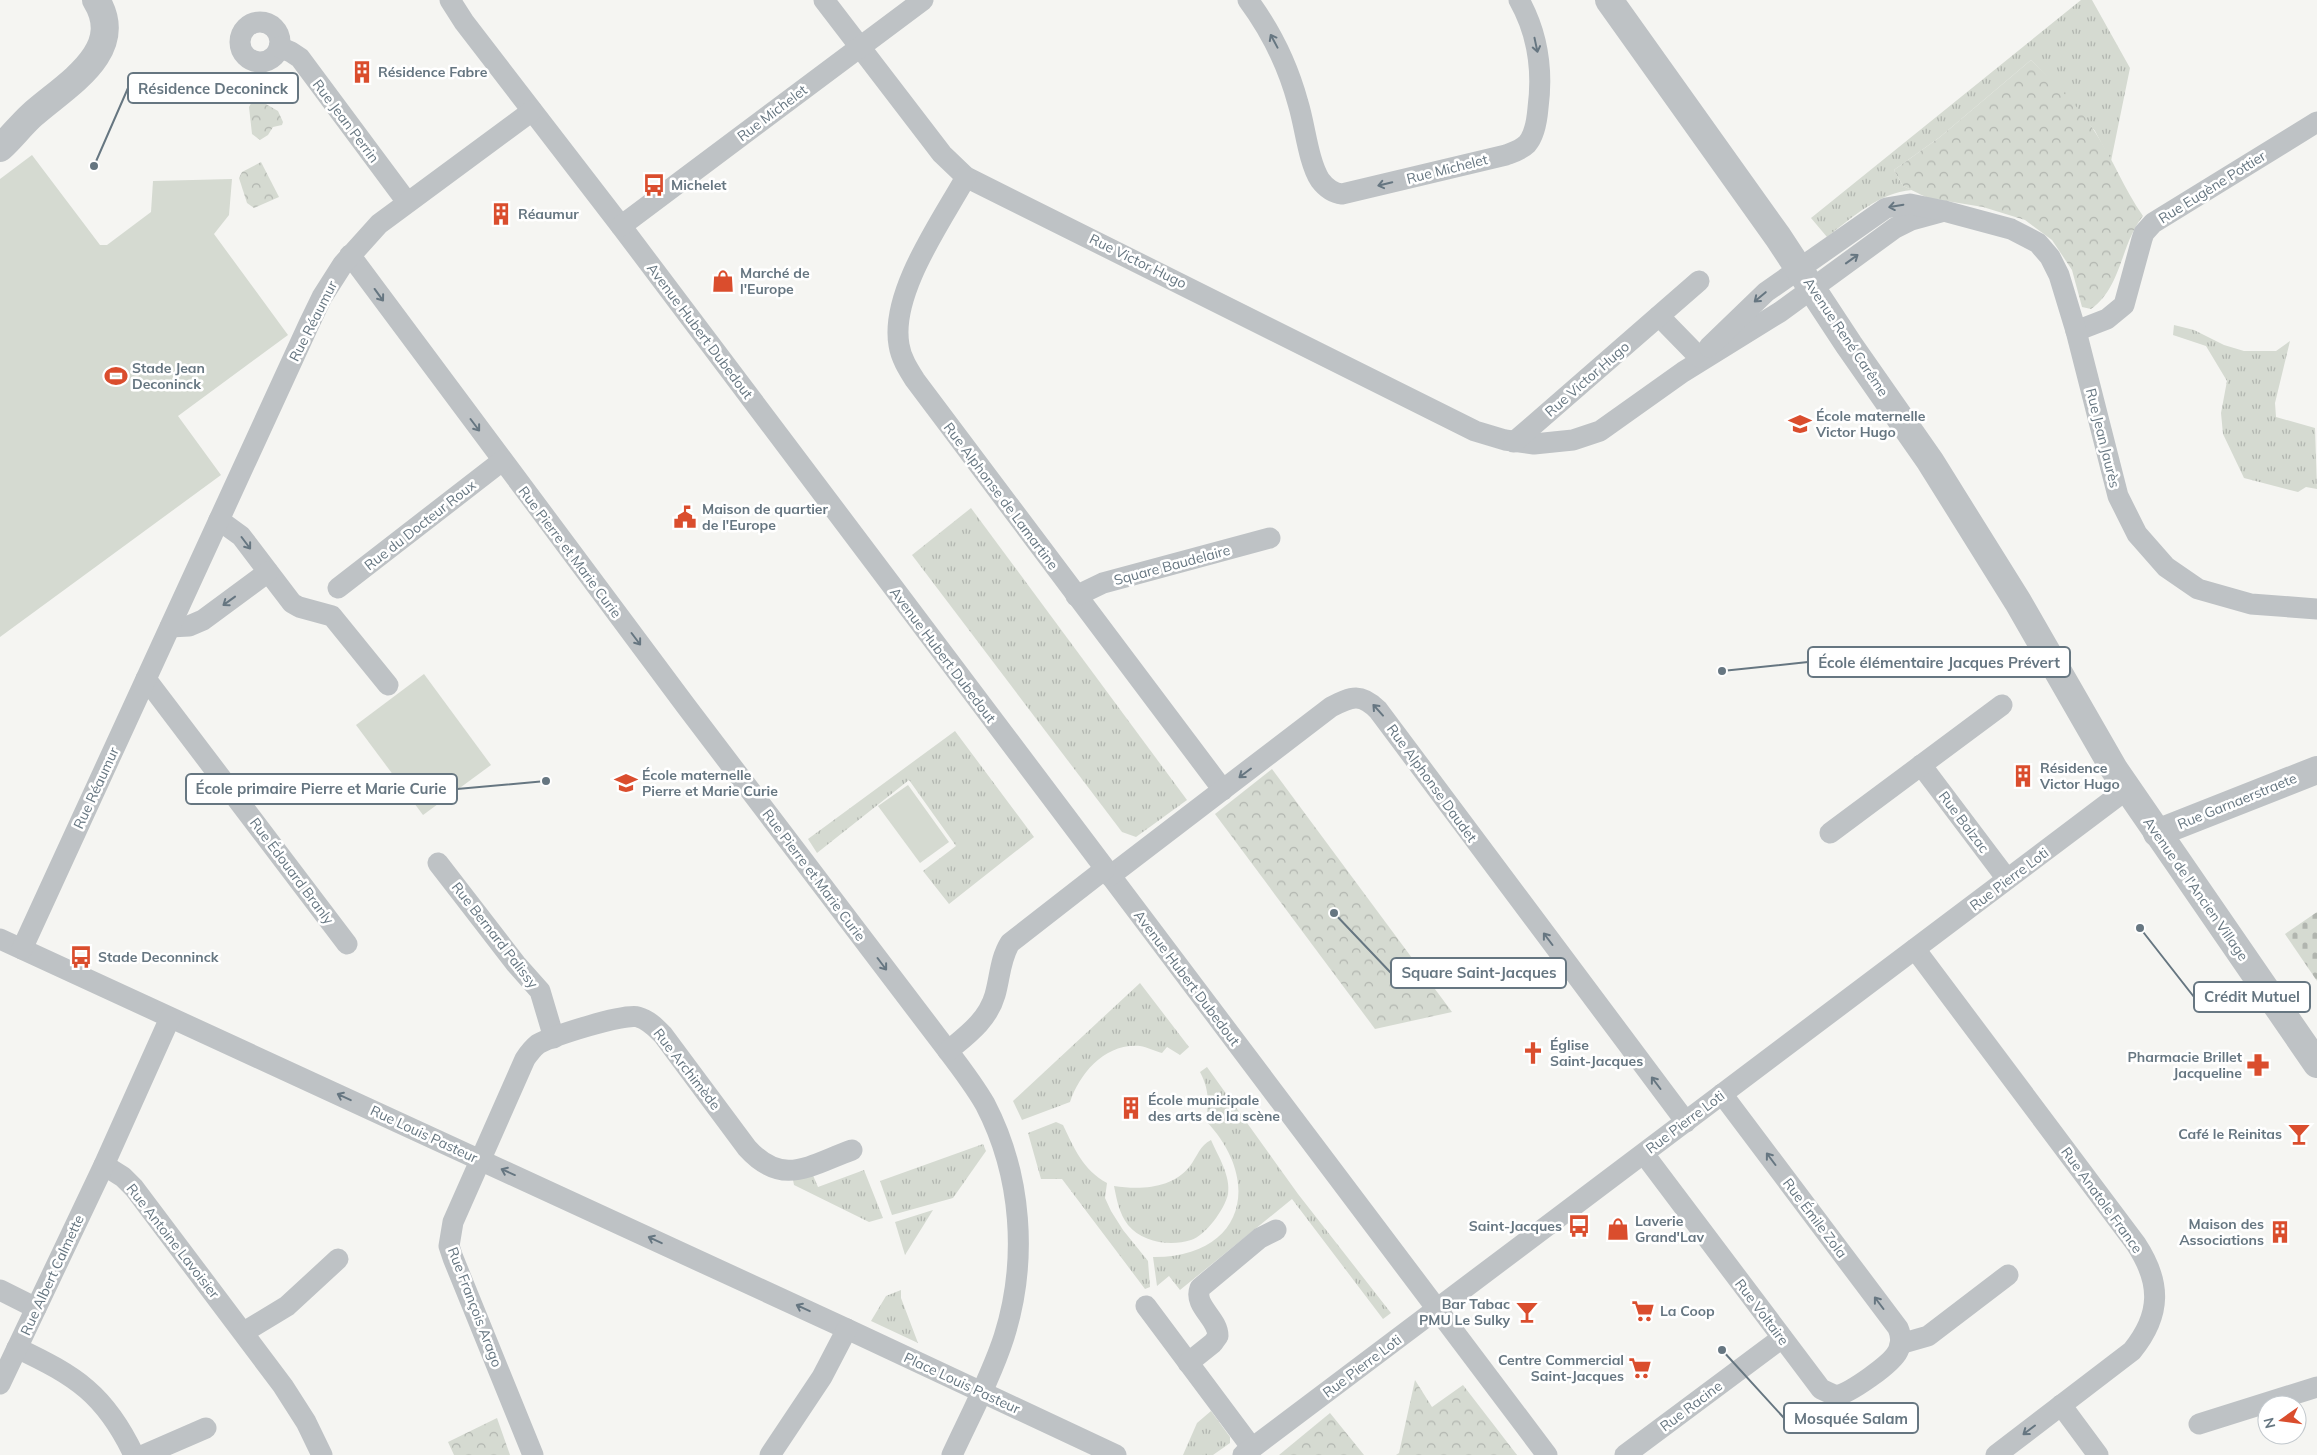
<svg xmlns="http://www.w3.org/2000/svg" width="2317" height="1455" viewBox="0 0 2317 1455" font-family="Mulish,sans-serif">
  <style>
    .grass { fill: url(#grass-tufts) }
    .forest { fill: url(#forest-crowns) }
    .cemetery { fill: url(#cemetery-stones) }
    .pitch { fill: #d5dad1 }
    .lines { fill: none; stroke-linecap: round; stroke-linejoin: round }
    .minor { stroke: #bec2c5; stroke-width: 21 }
    .tertiary { stroke: #bec2c5; stroke-width: 28 }
    .oneway { stroke: #667681 }
    .labels { text-anchor: middle; dominant-baseline: central; stroke-width: 5; stroke-linejoin: round; paint-order: stroke }
    .poi-label { font-size: 14px; font-weight: bold; fill: #667681; stroke: #fff; text-anchor: start }
    .street-label { font-size: 14px; fill: #667681; stroke: #fff }
    .leader { fill: none; stroke: #667681; stroke-width: 2 }
    .callout-dot { fill: #667681; stroke: #fff; stroke-width: 2 }
    .callout { fill: #fff; stroke: #667681; stroke-width: 2 }
    .callout-label { font-size: 15px; text-anchor: middle; font-weight: bold; fill: #667681 }
  </style>
  <defs>
    <pattern id="grass-tufts" width="24" height="20" patternUnits="userSpaceOnUse" patternTransform="scale(1.25)"><rect width="24" height="20" fill="#d5dad1"/><path d="M3 7l-1-3M5 7V3M7 7l1-3M15 17l-1-3M17 17v-4M19 17l1-3" fill="none" stroke="#b1b5af"/></pattern>
    <pattern id="forest-crowns" width="20" height="18" patternUnits="userSpaceOnUse" patternTransform="scale(1.25)"><rect width="20" height="18" fill="#d5dad1"/><path d="M2 6a3 3 0 1 1 6 0M12 15a3 3 0 1 1 6 0" fill="none" stroke="#b1b5af"/></pattern>
    <pattern id="cemetery-stones" width="16" height="16" patternUnits="userSpaceOnUse" patternTransform="scale(1.25)"><rect width="16" height="16" fill="#d5dad1"/><path d="M2 7V4a2 2 0 0 1 4 0v3zM10 15v-3a2 2 0 0 1 4 0v3z" fill="#b1b5af"/></pattern>
  </defs>
  <rect width="100%" height="100%" fill="#f5f5f2"/>
  <g class="grass">
    <path d="M2081 0H2092L2130 68 2111 161 2095 131 2067 98 2031 60 1940 137 1894 170 1903 186 1912 190C1878 193 1853 217 1827 237L1811 218Z"/>
    <polygon points="2174,325 2194,330 2224,345 2244,351 2276,351 2290,341 2275,403 2276,417 2315,428 2317,489 2306,487 2298,492 2244,478 2223,434 2221,413 2227,381 2206,346 2173,335"/>
    <polygon points="971,508 1187,800 1136,837 1122,832 912,555"/>
    <polygon points="955,731 1034,837 949,904 923,871 956,846 909,780 817,853 808,839"/>
    <path d="M1140 983 1189 1047 1180 1055 1167 1047 1162 1053C1155 1051 1147 1047 1140 1046 1105 1043 1080 1073 1070 1102L1022 1120 1013 1101Z"/>
    <path d="M1207 1067 1298 1194 1391 1313 1383 1319 1292 1199 1180 1290 1169 1276 1157 1286 1153 1257C1243 1258 1264 1182 1206 1121 1209 1102 1209 1089 1200 1072Z"/>
    <path d="M1056 1122 1063 1125C1074 1148 1083 1170 1107 1183L1105 1198 1111 1211 1123 1230 1148 1261 1150 1287 1145 1289 1062 1179H1041L1028 1133Z"/>
    <path d="M1211 1140C1218 1156 1231 1176 1228 1194 1225 1209 1205 1236 1191 1240 1170 1247 1142 1242 1128 1225 1119 1213 1117 1201 1114 1186 1140 1190 1172 1189 1190 1166 1197 1157 1200 1145 1211 1140Z"/>
    <polygon points="983,1144 986,1151 953,1198 892,1215 880,1181"/>
    <polygon points="864,1170 883,1218 869,1222 794,1185 793,1180 812,1173 818,1187"/>
    <polygon points="933,1210 905,1255 895,1222"/>
    <polygon points="901,1290 901,1298 918,1343 871,1321 886,1296"/>
    <polygon points="1211,1411 1230,1437 1230,1443 1213,1455 1183,1455 1197,1423"/>
  </g>
  <g class="forest">
    <path d="M2031 60C2052 82 2079 105 2095 132 2113 159 2124 189 2143 216 2120 245 2122 287 2091 309L2082 307 2072 270 2052 240 2025 220 1983 207 1928 198 1903 186 1894 170 1940 137Z"/>
    <polygon points="257,99 278,111 283,122 282,125 273,127 268,135 260,140 252,134 249,107 253,100"/>
    <polygon points="261,162 279,197 254,208 247,203 239,178 242,172"/>
    <polygon points="1272,769 1452,1012 1375,1029 1215,814"/>
    <polygon points="1415,1380 1432,1407 1463,1385 1517,1455 1396,1455 1399,1453"/>
    <polygon points="1330,1413 1364,1455 1279,1455"/>
    <polygon points="497,1418 510,1455 454,1455 448,1442"/>
  </g>
  <polygon class="cemetery" points="2317,912 2317,981 2285,934"/>
  <g class="pitch">
    <polygon points="32,155 100,245 107,245 151,212 153,181 232,179 229,215 214,234 288,335 178,416 221,475 0,637 0,179"/>
    <polygon points="424,674 491,765 423,815 356,725"/>
    <polygon points="908,785 949,842 920,863 878,806"/>
  </g>
  <g class="lines">
    <g class="minor">
      <polyline points="450,0 464,22 621,226 1547,1455"/>
      <polyline points="824,0 942,154 966,177 1475,431 1505,440 1534,444 1573,440 1600,431 1683,372 1780,312 1895,228 1911,220 1944,211"/>
      <path d="M1248 0C1271 31 1288 66 1298 103 1305 125 1308 161 1320 180 1326 188 1333 193 1342 194L1506 155C1514 152 1521 150 1527 144 1535 135 1537 120 1538 108 1543 70 1538 34 1519 0"/>
      <circle cx="260" cy="42" r="20"/>
      <polyline points="279,47 291,52 300,58 407,202"/>
      <path d="M966 177C941 222 890 293 899 345 901 358 908 369 915 380L1223 790"/>
      <polyline points="621,226 923,0"/>
      <path d="M350 255 686 706 948 1051C961 1068 974 1085 985 1104 1022 1175 1028 1261 1004 1337 991 1377 970 1416 952 1455"/>
      <polyline points="1659,316 1699,357"/>
      <polyline points="2076,331 2107,319 2124,305 2142,239 2144,233 2153,223 2317,122"/>
      <polyline points="1709,347 1766,292 1886,208 1910,204 1944,211 2011,229 2038,243 2050,257 2059,275 2076,331 2118,496 2137,534 2166,567 2198,589 2251,604 2317,609"/>
      <polyline points="1514,442 1699,281"/>
      <polyline points="219,520 241,536 292,603 299,607 332,616 388,685"/>
      <polyline points="338,588 502,461"/>
      <polyline points="1076,596 1103,583 1270,538"/>
      <polyline points="170,627 189,626 203,620 268,572"/>
      <polyline points="146,679 347,944"/>
      <polyline points="1921,765 2007,879"/>
      <polyline points="1830,833 2002,705"/>
      <polyline points="438,863 516,964 540,991 554,1038"/>
      <path d="M1110 876 1331 707C1352 696 1361 693 1378 710L1686 1122"/>
      <polyline points="0,939 847,1329 1116,1455"/>
      <polyline points="22,949 309,324 322,297 343,264 379,224 532,111"/>
      <path d="M1915 949 2136 1244C2161 1282 2162 1314 2132 1351L1996 1455"/>
      <path d="M948 1051C967 1035 988 1020 995 995 1000 978 1000 959 1010 943L1105 869"/>
      <path d="M1644 1154 1821 1389 1836 1396C1850 1393 1892 1364 1898 1351 1902 1343 1901 1335 1898 1328L1722 1094"/>
      <polyline points="104,1165 123,1177 134,1188 283,1386 306,1422 322,1455"/>
      <polyline points="0,1290 36,1308"/>
      <polyline points="1146,1306 1252,1448"/>
      <polyline points="244,1332 287,1306 338,1259"/>
      <polyline points="1900,1344 1928,1336 2008,1275"/>
      <path d="M17 1348C76 1376 105 1394 134 1455"/>
      <path d="M1188 1363 1213 1343 1218 1336C1218 1318 1193 1306 1200 1288L1260 1238 1276 1230"/>
      <polyline points="0,1384 104,1165 170,1018"/>
      <polyline points="2061,1405 2098,1455"/>
      <polyline points="2199,1424 2317,1387"/>
      <polyline points="144,1455 206,1428"/>
      <path d="M533 1455 453 1258 449 1246 453 1222 525 1059C529 1053 533 1048 538 1044 553 1036 624 1013 638 1017 649 1020 656 1028 663 1035L747 1148C783 1188 810 1165 852 1150"/>
      <polyline points="770,1455 822,1377 847,1329"/>
      <polyline points="1243,1455 2127,789"/>
      <polyline points="1625,1455 1782,1338"/>
    </g>
    <g class="tertiary">
      <polyline points="1609,0 1778,237 1849,345 1930,461 2018,602 2114,769 2317,1064"/>
      <path d="M0 148C11 138 21 125 32 115 64 86 128 52 96 0"/>
      <polyline points="2157,833 2317,770"/>
    </g>
  </g>
  <defs><path id="oneway-shaft" d="M-6 0H5M1.5-3L5.5 0L1.5 3" fill="none" stroke-width="1.6" stroke-linecap="round" stroke-linejoin="round" transform="scale(1.25)"/></defs>
  <g class="oneway">
    <use href="#oneway-shaft" transform="translate(1274 41) rotate(-118)"/>
    <use href="#oneway-shaft" transform="translate(1536 45) rotate(78)"/>
    <use href="#oneway-shaft" transform="translate(1385 184) rotate(166)"/>
    <use href="#oneway-shaft" transform="translate(1896 206) rotate(170)"/>
    <use href="#oneway-shaft" transform="translate(1852 259) rotate(-36)"/>
    <use href="#oneway-shaft" transform="translate(379 295) rotate(54)"/>
    <use href="#oneway-shaft" transform="translate(1760 297) rotate(140)"/>
    <use href="#oneway-shaft" transform="translate(475 425) rotate(53)"/>
    <use href="#oneway-shaft" transform="translate(246 543) rotate(53)"/>
    <use href="#oneway-shaft" transform="translate(229 601) rotate(144)"/>
    <use href="#oneway-shaft" transform="translate(636 639) rotate(53)"/>
    <use href="#oneway-shaft" transform="translate(1378 710) rotate(-132)"/>
    <use href="#oneway-shaft" transform="translate(1245 773) rotate(143)"/>
    <use href="#oneway-shaft" transform="translate(1548 939) rotate(-127)"/>
    <use href="#oneway-shaft" transform="translate(882 964) rotate(53)"/>
    <use href="#oneway-shaft" transform="translate(1656 1083) rotate(-127)"/>
    <use href="#oneway-shaft" transform="translate(344 1097) rotate(-155)"/>
    <use href="#oneway-shaft" transform="translate(1771 1159) rotate(-127)"/>
    <use href="#oneway-shaft" transform="translate(508 1172) rotate(-156)"/>
    <use href="#oneway-shaft" transform="translate(655 1240) rotate(-155)"/>
    <use href="#oneway-shaft" transform="translate(1879 1303) rotate(-127)"/>
    <use href="#oneway-shaft" transform="translate(803 1308) rotate(-155)"/>
    <use href="#oneway-shaft" transform="translate(2029 1430) rotate(143)"/>
  </g>
  <defs>
    <symbol id="building-bare" viewBox="-9 -9 18 18"><path d="M-4-6H4V6H1V3H-1V6H-4ZM-2.5-4.3h1.7v1.8h-1.7ZM.8-4.3h1.7v1.8H.8ZM-2.5-1h1.7V.8h-1.7ZM.8-1h1.7V.8H.8Z" fill="#da4d2d" stroke="#fff" stroke-width="2.5" paint-order="stroke"/></symbol>
    <symbol id="bus-bare" viewBox="-9 -9 18 18"><path d="M-5-6H5V4H4V6H2V4H-2V6H-4V4H-5ZM-3.5-4V0h7V-4ZM-3.5 1.2v1.5H-2V1.2ZM2 1.2v1.5H3.5V1.2Z" fill="#da4d2d" stroke="#fff" stroke-width="2.5" paint-order="stroke"/></symbol>
    <symbol id="shop-bare" viewBox="-9 -9 18 18"><path d="M-5-2.5h2.3a2.7 3.5 0 0 1 5.4 0H5L5.5 6h-11ZM-1.5-2.5h3a1.5 2.3 0 0 0-3 0Z" fill="#da4d2d" stroke="#fff" stroke-width="2.5" paint-order="stroke"/></symbol>
    <symbol id="stadium-bare" viewBox="-9 -9 18 18"><path d="M0-5a6.5 5 0 1 0 0 10a6.5 5 0 1 0 0-10ZM-3.5-1.8h7v3.6h-7Z" fill="#da4d2d" stroke="#fff" stroke-width="2.5" paint-order="stroke"/></symbol>
    <symbol id="school-bare" viewBox="-9 -9 18 18"><path d="M0-5L7-2L0 1L-7-2ZM-4 1L0 2.5L4 1V4Q0 6-4 4Z" fill="#da4d2d" stroke="#fff" stroke-width="2.5" paint-order="stroke"/></symbol>
    <symbol id="civic-bare" viewBox="-9 -9 18 18"><path d="M-.6-6.5H3V-4.5H.6V-3L4-1V1h2V6H-6V1h2V-1L-.6-3ZM-1.2 2.5V6h2.4V2.5Z" fill="#da4d2d" stroke="#fff" stroke-width="2.5" paint-order="stroke"/></symbol>
    <symbol id="church-bare" viewBox="-9 -9 18 18"><path d="M-1.2-6h2.4v3.5h3.3v2.4h-3.3V6h-2.4V-.1h-3.3v-2.4h3.3Z" fill="#da4d2d" stroke="#fff" stroke-width="2.5" paint-order="stroke"/></symbol>
    <symbol id="pharmacy-bare" viewBox="-9 -9 18 18"><path d="M-2-6h4v4h4v4h-4v4h-4v-4h-4v-4h4Z" fill="#da4d2d" stroke="#fff" stroke-width="2.5" paint-order="stroke"/></symbol>
    <symbol id="bar-bare" viewBox="-9 -9 18 18"><path d="M-6-5H6L.8 .8V4.5H3.5V6h-7V4.5H-.8V.8Z" fill="#da4d2d" stroke="#fff" stroke-width="2.5" paint-order="stroke"/></symbol>
    <symbol id="supermarket-bare" viewBox="-9 -9 18 18"><path d="M-6-5.5h2.5l.6 2H6L4.5 2H-2.5L-4.4-4H-6ZM-1.5 3.2a1.3 1.3 0 1 0 .1 0ZM3 3.2a1.3 1.3 0 1 0 .1 0Z" fill="#da4d2d" stroke="#fff" stroke-width="2.5" paint-order="stroke"/></symbol>
  </defs>
  <g fill-rule="evenodd">
    <use href="#building-bare" x="346" y="56" width="32" height="32"/>
    <use href="#bus-bare" x="638" y="169" width="32" height="32"/>
    <use href="#building-bare" x="485" y="198" width="32" height="32"/>
    <use href="#shop-bare" x="707" y="265" width="32" height="32"/>
    <use href="#stadium-bare" x="100" y="360" width="32" height="32"/>
    <use href="#school-bare" x="1784" y="408" width="32" height="32"/>
    <use href="#civic-bare" x="669" y="501" width="32" height="32"/>
    <use href="#building-bare" x="2007" y="760" width="32" height="32"/>
    <use href="#school-bare" x="610" y="767" width="32" height="32"/>
    <use href="#bus-bare" x="65" y="941" width="32" height="32"/>
    <use href="#church-bare" x="1517" y="1037" width="32" height="32"/>
    <use href="#pharmacy-bare" x="2242" y="1049" width="32" height="32"/>
    <use href="#building-bare" x="1115" y="1092" width="32" height="32"/>
    <use href="#bar-bare" x="2283" y="1118" width="32" height="32"/>
    <use href="#bus-bare" x="1563" y="1210" width="32" height="32"/>
    <use href="#shop-bare" x="1602" y="1213" width="32" height="32"/>
    <use href="#building-bare" x="2264" y="1216" width="32" height="32"/>
    <use href="#supermarket-bare" x="1627" y="1295" width="32" height="32"/>
    <use href="#bar-bare" x="1511" y="1296" width="32" height="32"/>
    <use href="#supermarket-bare" x="1624" y="1352" width="32" height="32"/>
  </g>
  <g class="labels">
    <g class="poi-label">
      <text x="378" y="72">Résidence Fabre</text>
      <text x="671" y="185">Michelet</text>
      <text x="518" y="214">Réaumur</text>
      <text x="740" y="273">Marché de<tspan x="740" dy="16">l'Europe</tspan></text>
      <text x="132" y="368">Stade Jean<tspan x="132" dy="16">Deconinck</tspan></text>
      <text x="1816" y="416">École maternelle<tspan x="1816" dy="16">Victor Hugo</tspan></text>
      <text x="702" y="509">Maison de quartier<tspan x="702" dy="16">de l'Europe</tspan></text>
      <text x="2040" y="768">Résidence<tspan x="2040" dy="16">Victor Hugo</tspan></text>
      <text x="642" y="775">École maternelle<tspan x="642" dy="16">Pierre et Marie Curie</tspan></text>
      <text x="98" y="957">Stade Deconninck</text>
      <text x="1550" y="1045">Église<tspan x="1550" dy="16">Saint-Jacques</tspan></text>
      <text x="2242" y="1057" text-anchor="end">Pharmacie Brillet<tspan x="2242" dy="16">Jacqueline</tspan></text>
      <text x="1148" y="1100">École municipale<tspan x="1148" dy="16">des arts de la scène</tspan></text>
      <text x="2282" y="1134" text-anchor="end">Café le Reinitas</text>
      <text x="1635" y="1221">Laverie<tspan x="1635" dy="16">Grand'Lav</tspan></text>
      <text x="2264" y="1224" text-anchor="end">Maison des<tspan x="2264" dy="16">Associations</tspan></text>
      <text x="1562" y="1226" text-anchor="end">Saint-Jacques</text>
      <text x="1510" y="1304" text-anchor="end">Bar Tabac<tspan x="1510" dy="16">PMU Le Sulky</tspan></text>
      <text x="1660" y="1311">La Coop</text>
      <text x="1624" y="1360" text-anchor="end">Centre Commercial<tspan x="1624" dy="16">Saint-Jacques</tspan></text>
    </g>
    <g class="street-label">
      <text transform="translate(772 113) rotate(-37)">Rue Michelet</text>
      <text transform="translate(346 121) rotate(53)">Rue Jean Perrin</text>
      <text transform="translate(1447 169) rotate(-14)">Rue Michelet</text>
      <text transform="translate(2212 187) rotate(-32)">Rue Eugène Pottier</text>
      <text transform="translate(1138 261) rotate(26)">Rue Victor Hugo</text>
      <text transform="translate(313 321) rotate(-63)">Rue Réaumur</text>
      <text transform="translate(700 331) rotate(53)">Avenue Hubert Dubedout</text>
      <text transform="translate(1846 337) rotate(56)">Avenue René Carême</text>
      <text transform="translate(1587 379) rotate(-41)">Rue Victor Hugo</text>
      <text transform="translate(2103 438) rotate(76)">Rue Jean Jaurès</text>
      <text transform="translate(1001 496) rotate(53)">Rue Alphonse de Lamartine</text>
      <text transform="translate(420 525) rotate(-38)">Rue du Docteur Roux</text>
      <text transform="translate(570 552) rotate(53)">Rue Pierre et Marie Curie</text>
      <text transform="translate(1172 565) rotate(-15)">Square Baudelaire</text>
      <text transform="translate(943 655) rotate(53)">Avenue Hubert Dubedout</text>
      <text transform="translate(1432 783) rotate(54)">Rue Alphonse Daudet</text>
      <text transform="translate(96 788) rotate(-65)">Rue Réaumur</text>
      <text transform="translate(2237 801) rotate(-22)">Rue Garnaerstraete</text>
      <text transform="translate(1964 822) rotate(53)">Rue Balzac</text>
      <text transform="translate(292 871) rotate(53)">Rue Édouard Branly</text>
      <text transform="translate(814 875) rotate(53)">Rue Pierre et Marie Curie</text>
      <text transform="translate(2009 879) rotate(-37)">Rue Pierre Loti</text>
      <text transform="translate(2196 889) rotate(55)">Avenue de l'Ancien Village</text>
      <text transform="translate(495 935) rotate(52)">Rue Bernard Palissy</text>
      <text transform="translate(1187 978) rotate(53)">Avenue Hubert Dubedout</text>
      <text transform="translate(687 1069) rotate(52)">Rue Archimède</text>
      <text transform="translate(1685 1122) rotate(-37)">Rue Pierre Loti</text>
      <text transform="translate(424 1134) rotate(25)">Rue Louis Pasteur</text>
      <text transform="translate(2102 1200) rotate(54)">Rue Anatole France</text>
      <text transform="translate(1815 1218) rotate(53)">Rue Émile Zola</text>
      <text transform="translate(173 1241) rotate(52)">Rue Antoine Lavoisier</text>
      <text transform="translate(52 1275) rotate(-65)">Rue Albert Calmette</text>
      <text transform="translate(475 1307) rotate(69)">Rue François Arago</text>
      <text transform="translate(1762 1312) rotate(53)">Rue Voltaire</text>
      <text transform="translate(1362 1366) rotate(-37)">Rue Pierre Loti</text>
      <text transform="translate(962 1383) rotate(25)">Place Louis Pasteur</text>
      <text transform="translate(1691 1406) rotate(-37)">Rue Racine</text>
    </g>
  </g>
  <path class="leader" d="M94 166L128 88M1722 671L1808 662M546 781L457 789M1334 913L1391 973M2140 928L2194 997M1722 1350L1784 1418"/>
  <g class="callout-dot">
    <circle cx="94" cy="166" r="5"/>
    <circle cx="1722" cy="671" r="5"/>
    <circle cx="546" cy="781" r="5"/>
    <circle cx="1334" cy="913" r="5"/>
    <circle cx="2140" cy="928" r="5"/>
    <circle cx="1722" cy="1350" r="5"/>
  </g>
  <g class="callout">
    <rect x="128" y="73" width="170" height="30" rx="5"/>
    <rect x="1808" y="647" width="262" height="30" rx="5"/>
    <rect x="186" y="774" width="271" height="30" rx="5"/>
    <rect x="1391" y="958" width="175" height="30" rx="5"/>
    <rect x="2194" y="982" width="116" height="30" rx="5"/>
    <rect x="1784" y="1403" width="134" height="30" rx="5"/>
  </g>
  <g class="callout-label">
    <text x="213" y="94">Résidence Deconinck</text>
    <text x="1939" y="668">École élémentaire Jacques Prévert</text>
    <text x="321" y="794">École primaire Pierre et Marie Curie</text>
    <text x="1479" y="978">Square Saint-Jacques</text>
    <text x="2252" y="1002">Crédit Mutuel</text>
    <text x="1851" y="1424">Mosquée Salam</text>
  </g>
  <g transform="translate(2282 1420) rotate(256)"><circle r="24" fill="#ffffff" stroke="#c2c8cd"/>
  <path d="M0-4L9 19L0 12L-9 19Z" fill="#da4d2d"/>
  <text y="-8" font-size="14" font-weight="bold" text-anchor="middle" fill="#667681">N</text>
  </g>
</svg>
